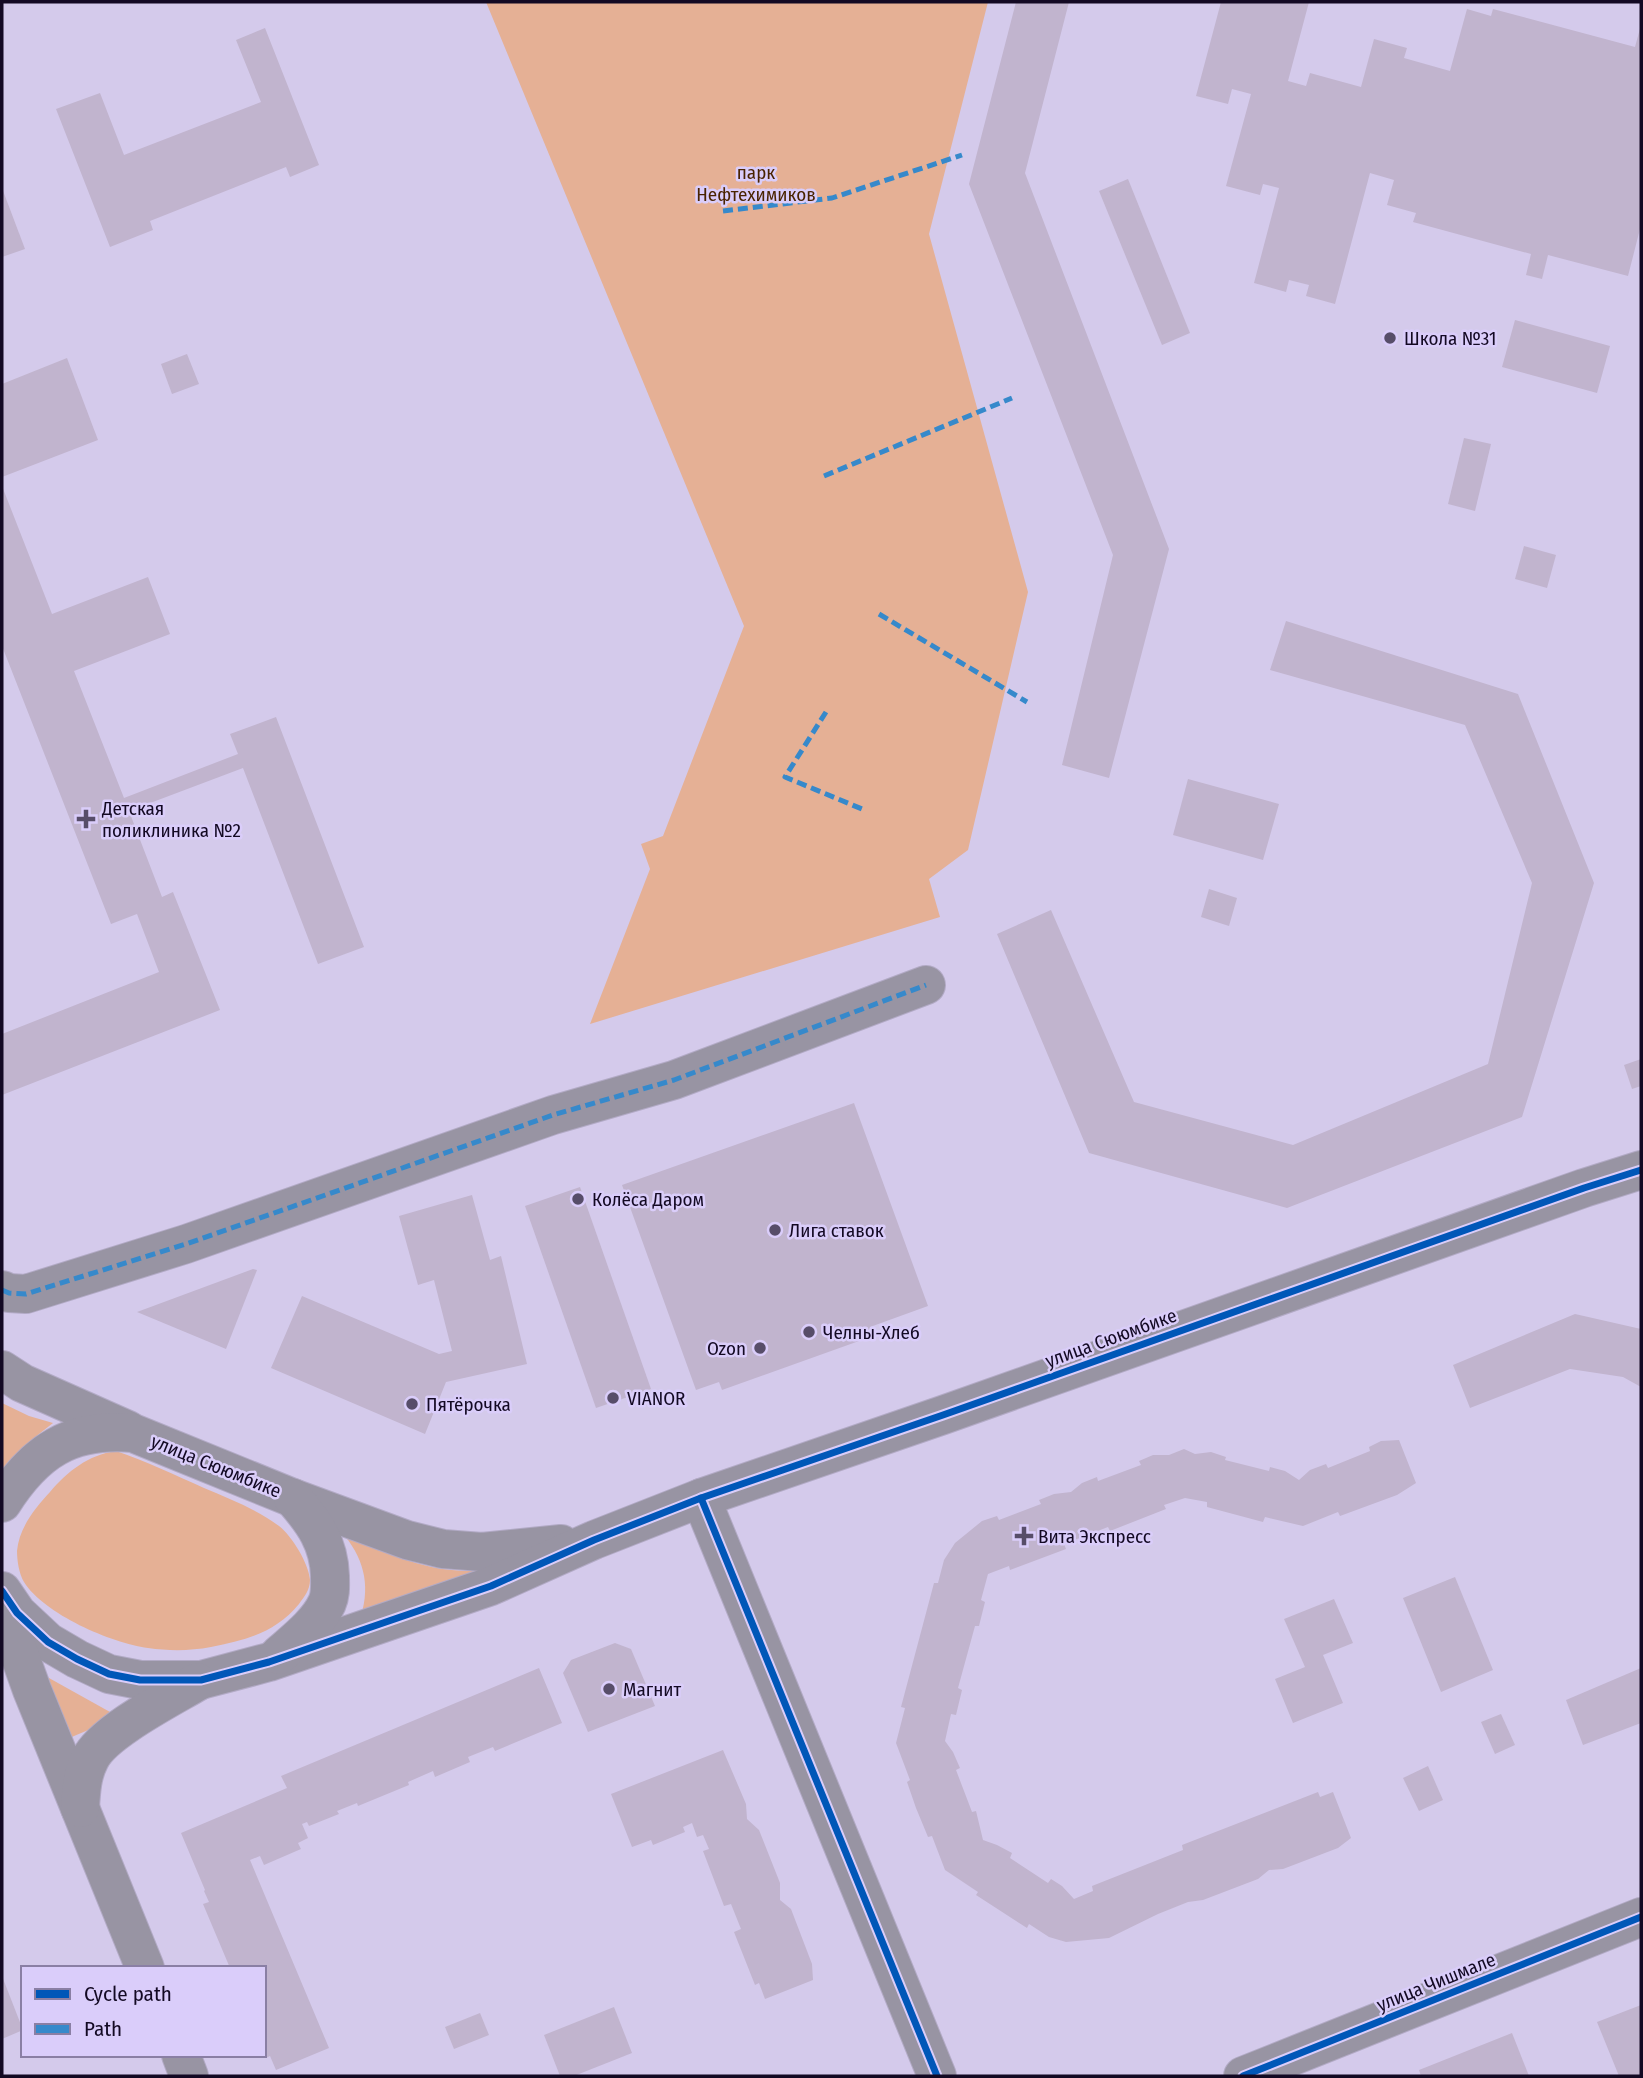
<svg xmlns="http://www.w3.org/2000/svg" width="1643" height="2078" viewBox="0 0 1643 2078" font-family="'Fira Sans Condensed',sans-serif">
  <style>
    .green { fill: #e5b095 }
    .building { fill: #c1b4ce }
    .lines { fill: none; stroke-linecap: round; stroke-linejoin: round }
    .minor-casing { stroke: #b2aac5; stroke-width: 40 }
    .minor { stroke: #9894a3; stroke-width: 38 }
    .quiet { stroke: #3689cb; stroke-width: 5; stroke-dasharray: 10 5; stroke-linecap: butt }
    .cycleway-casing { stroke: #dacdfa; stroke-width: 11 }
    .cycleway { stroke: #0057b8; stroke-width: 7 }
    .poi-dot { fill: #574d69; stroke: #dacdfa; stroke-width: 2.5 }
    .labels { text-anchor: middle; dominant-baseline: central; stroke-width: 5; stroke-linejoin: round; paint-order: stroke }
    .park-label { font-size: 19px; fill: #492300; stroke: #dacdfa }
    .poi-label { font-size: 19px; fill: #130923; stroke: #dacdfa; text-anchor: start }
    .street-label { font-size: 19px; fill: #130923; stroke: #dacdfa }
  </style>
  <rect width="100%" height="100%" fill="#d4caeb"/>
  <g class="green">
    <polygon points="486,2 988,2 929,234 1028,592 968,850 929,879 940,917 590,1024 650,869 641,844 663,836 744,626"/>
    <polygon points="2,1403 29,1416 53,1423 39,1434 2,1478"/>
    <path d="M116 1451C146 1461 175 1475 204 1488 230 1499 256 1509 279 1526 292 1536 309 1564 310 1580 310 1590 304 1597 299 1604 275 1633 246 1640 211 1647 190 1651 169 1651 148 1648 111 1643 44 1614 24 1582 19 1574 17 1560 17 1551 19 1528 35 1508 50 1492 68 1471 88 1455 116 1451Z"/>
    <path d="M341 1531C381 1551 420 1570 466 1571 478 1571 491 1568 504 1566L361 1616C371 1583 363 1557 341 1531Z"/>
    <polygon points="40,1673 119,1717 67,1739"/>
  </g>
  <g class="building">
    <polygon points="1016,2 1069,2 1025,173 1169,549 1109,778 1062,765 1113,555 969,184"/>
    <polygon points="1221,2 1309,2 1288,81 1306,86 1310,73 1361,87 1374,39 1407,48 1404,58 1450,71 1467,9 1491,16 1493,9 1635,47 1641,25 1641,225 1628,276 1548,255 1542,279 1526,275 1531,254 1413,222 1416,213 1387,205 1394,180 1370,173 1335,304 1306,296 1309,285 1289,280 1286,292 1254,283 1279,188 1263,184 1260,195 1226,186 1251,94 1232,89 1228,104 1196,96"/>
    <polygon points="265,28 319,165 290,177 286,167 150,221 153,230 110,247 56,109 100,93 124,155 261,102 236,40"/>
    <polygon points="1128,179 1190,333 1162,345 1099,191"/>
    <polygon points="2,188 25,249 2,257"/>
    <polygon points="1515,320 1610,346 1597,393 1502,367"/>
    <polygon points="187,354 199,384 172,394 161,364"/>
    <polygon points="67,358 98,440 2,477 2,384"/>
    <polygon points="1464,438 1491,444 1475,511 1448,504"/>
    <polygon points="2,486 52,614 148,577 170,634 74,671 124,798 238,754 230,734 276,717 364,947 318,964 243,768 129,811 162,897 173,892 220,1010 2,1095 2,1034 159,972 137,914 111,924 2,646"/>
    <polygon points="1524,546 1556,555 1547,588 1515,579"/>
    <polygon points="1286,621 1518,694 1594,883 1522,1117 1287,1208 1089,1153 997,934 1051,910 1134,1102 1293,1145 1488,1064 1532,883 1465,725 1270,670"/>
    <polygon points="1188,779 1279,804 1263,860 1173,835"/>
    <polygon points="1209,889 1237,898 1229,926 1201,917"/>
    <polygon points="1641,1059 1641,1086 1632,1089 1624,1065"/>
    <polygon points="854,1103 928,1306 870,1327 873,1336 722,1390 719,1382 696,1390 622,1185"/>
    <polygon points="580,1187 651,1389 596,1408 525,1206"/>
    <polygon points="472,1195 490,1260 501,1256 527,1364 446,1382 425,1434 271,1368 302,1296 439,1354 452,1351 434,1280 418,1285 399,1216"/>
    <polygon points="253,1269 257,1270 226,1349 137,1312"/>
    <polygon points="1575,1314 1641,1329 1641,1387 1623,1377 1570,1369 1470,1408 1453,1365"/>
    <polygon points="1399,1440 1416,1483 1397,1495 1340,1516 1338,1512 1303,1526 1265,1517 1263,1522 1207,1507 1207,1502 1185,1498 1164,1505 1166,1509 1110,1531 1108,1527 1064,1544 1066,1549 1010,1570 1009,1566 988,1574 981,1600 985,1602 979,1626 975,1626 958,1688 962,1690 956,1715 951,1714 945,1741 953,1752 960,1768 956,1770 972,1812 976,1811 983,1840 997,1845 1012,1853 1010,1858 1048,1883 1051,1879 1062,1886 1074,1899 1093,1891 1092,1886 1183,1850 1182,1845 1318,1792 1320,1797 1333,1792 1351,1838 1338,1848 1283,1869 1269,1870 1258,1879 1203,1900 1188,1902 1158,1914 1109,1938 1066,1942 1049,1937 1029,1924 1027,1928 976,1895 978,1892 945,1870 932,1836 928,1837 916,1808 907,1782 910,1780 896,1743 905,1708 901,1707 934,1583 938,1583 944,1560 955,1543 982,1521 997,1516 999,1520 1041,1504 1039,1500 1054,1494 1071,1492 1082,1483 1097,1477 1098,1481 1141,1465 1139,1461 1153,1455 1169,1455 1184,1449 1195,1454 1211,1452 1226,1457 1225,1460 1269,1471 1270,1467 1285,1471 1299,1480 1310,1470 1326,1464 1328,1468 1370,1451 1369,1447 1381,1441"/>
    <polygon points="1455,1577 1493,1670 1441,1692 1403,1598"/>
    <polygon points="1334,1599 1353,1643 1323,1655 1343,1703 1293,1723 1275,1679 1305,1667 1284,1619"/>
    <polygon points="615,1643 631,1649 655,1706 588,1732 563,1673 571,1660"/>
    <polygon points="539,1668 562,1723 495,1751 493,1747 468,1757 470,1762 435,1777 433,1771 408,1782 409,1785 358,1806 357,1803 337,1811 339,1814 309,1826 307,1822 302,1824 308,1838 298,1843 301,1849 264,1865 260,1856 250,1860 329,2048 276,2070 270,2056 266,2058 264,2054 264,1968 230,1968 203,1904 209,1902 204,1891 205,1890 181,1833 287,1788 281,1776"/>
    <polygon points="1641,1668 1641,1723 1583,1745 1566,1700"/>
    <polygon points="1501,1714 1515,1745 1495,1754 1481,1722"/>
    <polygon points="723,1750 746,1804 747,1819 759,1830 780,1883 780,1900 791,1909 812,1964 813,1980 765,1999 759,1983 755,1985 734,1932 741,1929 731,1904 724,1906 703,1851 709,1849 703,1835 697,1837 692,1823 683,1827 685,1832 653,1845 651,1840 632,1847 611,1794"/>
    <polygon points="1428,1766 1443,1800 1419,1811 1403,1778"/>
    <polygon points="2,1976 23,2030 2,2039"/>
    <polygon points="1641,2005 1641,2076 1619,2076 1597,2022"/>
    <polygon points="614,2007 632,2053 574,2076 560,2076 544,2035"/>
    <polygon points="480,2013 489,2035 454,2049 445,2027"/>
    <polygon points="1512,2033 1529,2076 1421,2076 1419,2070"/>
  </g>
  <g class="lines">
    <defs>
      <g id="minor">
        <polyline points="2,1290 9,1293 26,1294 186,1244 553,1115 674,1080 926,985"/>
        <polyline points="2,1370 22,1383 128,1430"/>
        <polyline points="701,1498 937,2076"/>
        <path d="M2 1503C35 1451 70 1428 133 1433L293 1498 407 1540 443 1549 482 1552 561 1544"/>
        <polyline points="2,1591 17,1613 48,1642 77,1659 109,1674 140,1680 201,1680 269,1662 491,1586 594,1540 701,1498 943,1415 1584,1188 1641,1170"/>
        <polyline points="2,1606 32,1690 145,1968"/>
        <path d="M279 1655C296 1640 318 1623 327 1603 331 1594 330 1585 330 1576 329 1543 314 1522 293 1498"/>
        <path d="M80 1808C81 1791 82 1774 90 1759 103 1732 170 1698 197 1682"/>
        <polyline points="181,2055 189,2076"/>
        <polyline points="1243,2076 1641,1917"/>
      </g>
    </defs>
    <use href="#minor" class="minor-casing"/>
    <use href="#minor" class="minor"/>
    <g class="quiet">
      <polyline points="723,211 832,198 962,155"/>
      <polyline points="824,476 1012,398"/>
      <polyline points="879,614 1027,702"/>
      <polyline points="826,712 785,777 862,809"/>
      <polyline points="2,1290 9,1293 26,1294 186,1244 553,1115 674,1080 926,985"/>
    </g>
    <defs>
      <g id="cycleway">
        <polyline points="701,1498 937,2076"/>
        <polyline points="2,1591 17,1613 48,1642 77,1659 109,1674 140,1680 201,1680 269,1662 491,1586 594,1540 701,1498 943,1415 1584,1188 1641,1170"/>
        <polyline points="1243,2076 1641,1917"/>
      </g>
    </defs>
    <use href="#cycleway" class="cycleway-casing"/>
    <use href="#cycleway" class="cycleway"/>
  </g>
  <g class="poi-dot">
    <circle cx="1390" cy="338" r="7"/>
    <path d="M82.5 808.5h7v7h7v7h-7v7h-7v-7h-7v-7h7z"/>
    <circle cx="578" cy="1199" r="7"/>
    <circle cx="775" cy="1230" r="7"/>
    <circle cx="809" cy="1332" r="7"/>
    <circle cx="760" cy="1348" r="7"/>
    <circle cx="613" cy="1398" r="7"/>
    <circle cx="412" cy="1404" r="7"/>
    <path d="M1020.5 1525.5h7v7h7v7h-7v7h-7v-7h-7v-7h7z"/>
    <circle cx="609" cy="1689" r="7"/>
  </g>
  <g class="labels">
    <g class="park-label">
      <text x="756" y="172">парк<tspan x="756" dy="22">Нефтехимиков</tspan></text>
    </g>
    <g class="poi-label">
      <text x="1404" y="338">Школа №31</text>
      <text x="102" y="808">Детская<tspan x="102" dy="22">поликлиника №2</tspan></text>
      <text x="592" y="1199">Колёса Даром</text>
      <text x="789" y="1230">Лига ставок</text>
      <text x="823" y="1332">Челны-Хлеб</text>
      <text x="746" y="1348" text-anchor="end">Ozon</text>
      <text x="627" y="1398">VIANOR</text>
      <text x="426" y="1404">Пятёрочка</text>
      <text x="1038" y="1536">Вита Экспресс</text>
      <text x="623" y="1689">Магнит</text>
    </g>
    <g class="street-label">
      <text transform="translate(1111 1338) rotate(-20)">улица Сююмбике</text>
      <text transform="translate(216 1466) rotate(22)">улица Сююмбике</text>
      <text transform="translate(1436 1982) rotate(-22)">улица Чишмале</text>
    </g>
  </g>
  <rect width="1643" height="2078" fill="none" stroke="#130923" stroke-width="7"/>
  <rect x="21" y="1966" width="245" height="91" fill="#dacdfa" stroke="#8a7fa4" stroke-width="2"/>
  <rect x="35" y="1989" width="35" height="10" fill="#0057b8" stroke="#8a7fa4" stroke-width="2"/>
  <text x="84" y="2001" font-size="21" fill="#130923">Cycle path</text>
  <rect x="35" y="2024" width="35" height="10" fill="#3689cb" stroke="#8a7fa4" stroke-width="2"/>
  <text x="84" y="2036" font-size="21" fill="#130923">Path</text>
</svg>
